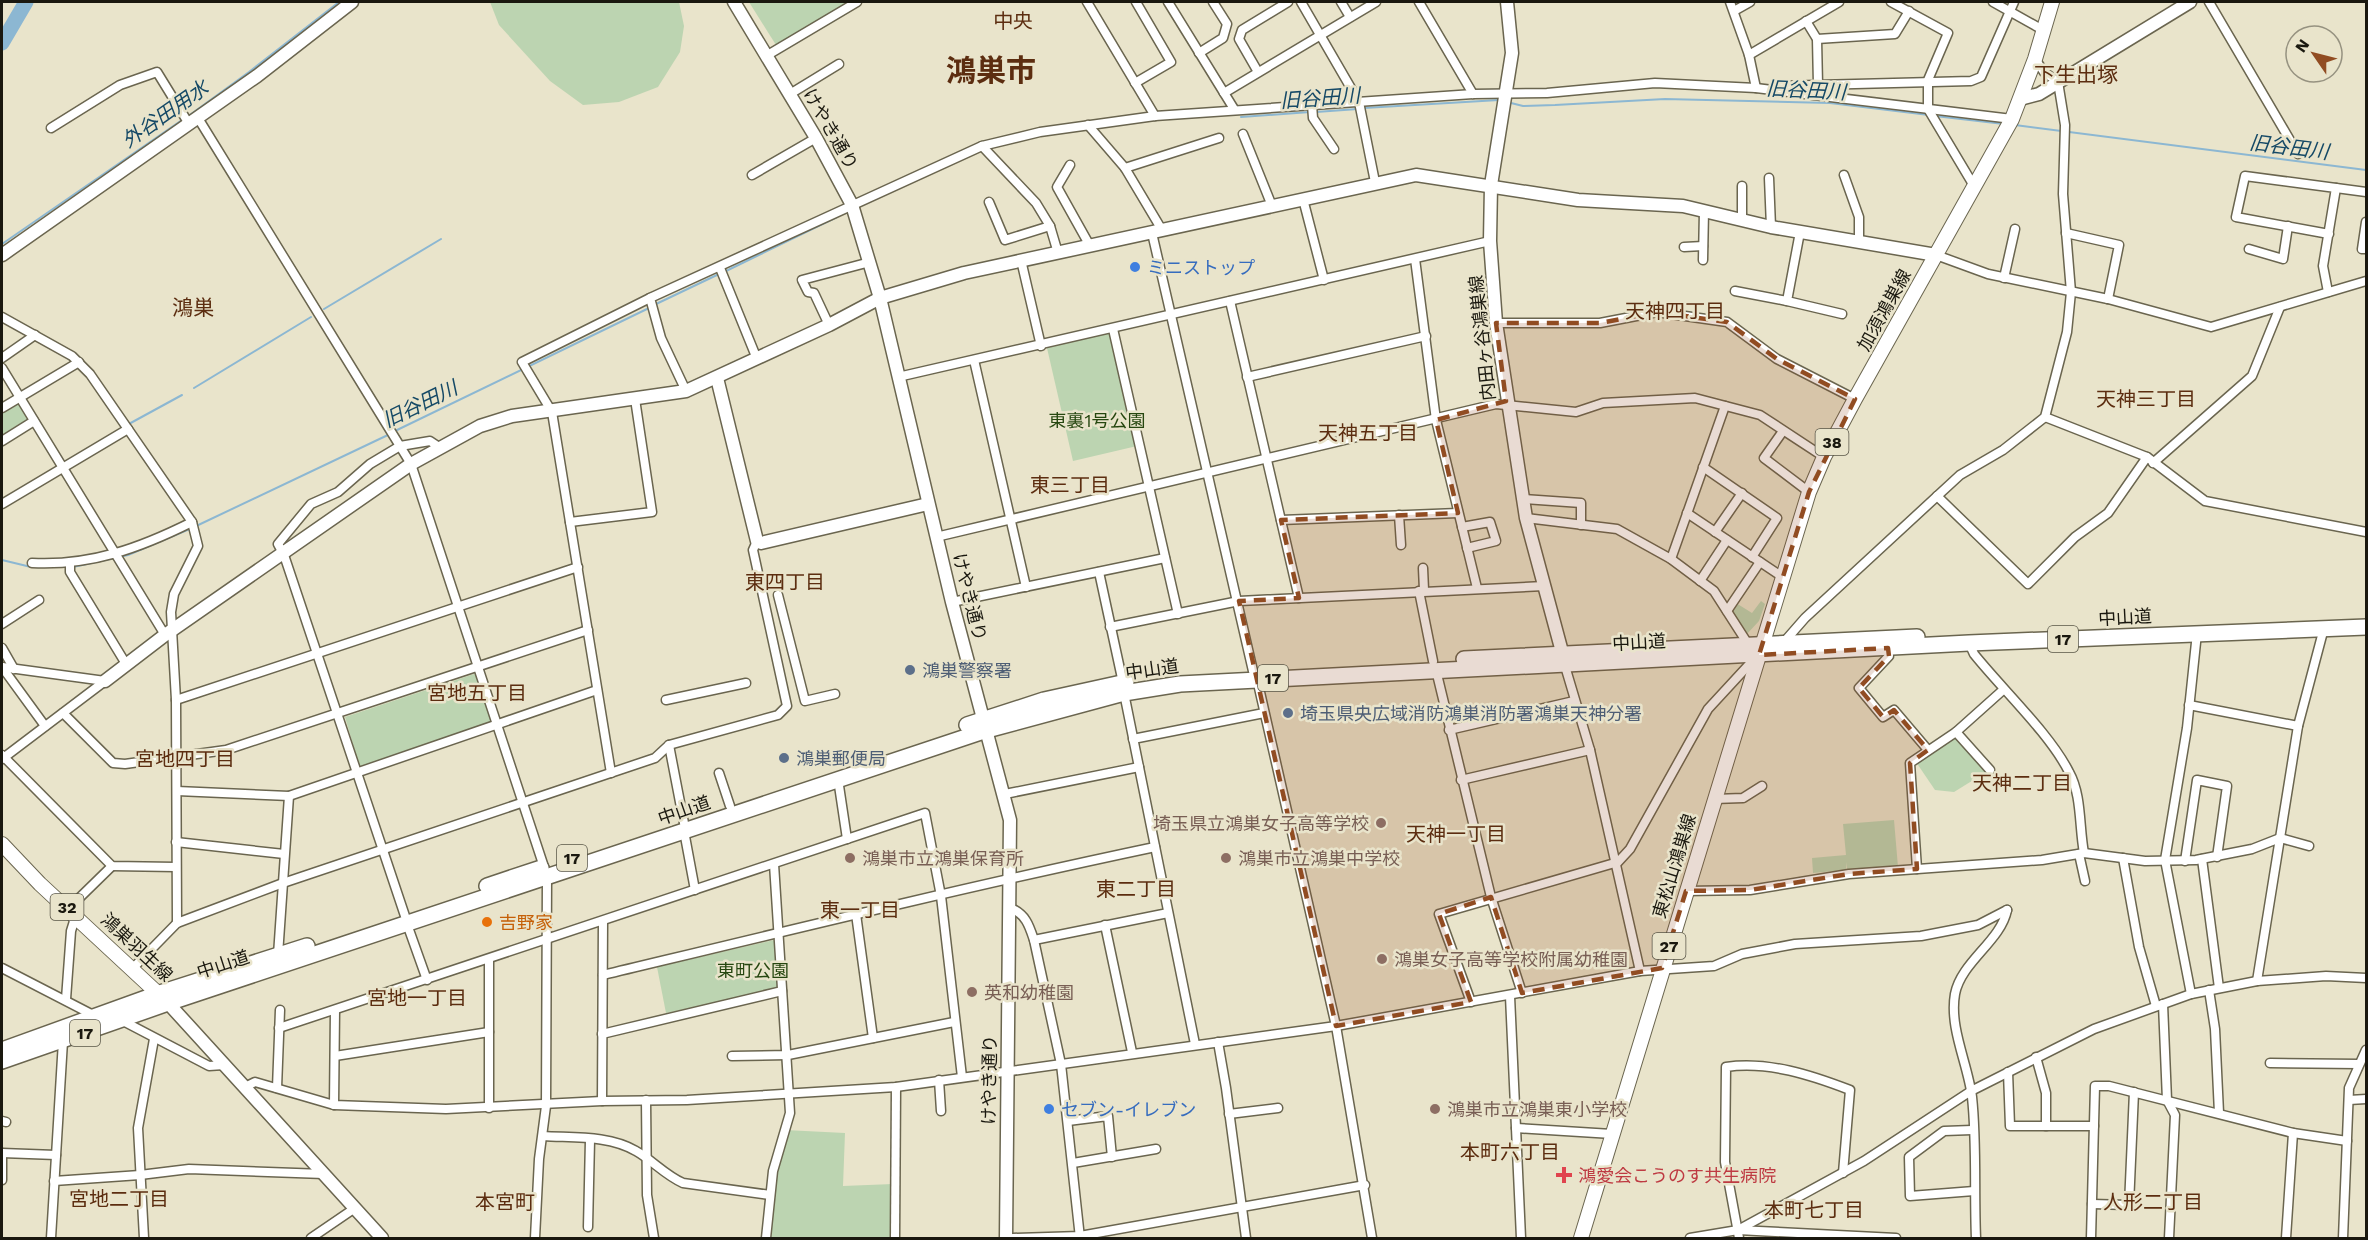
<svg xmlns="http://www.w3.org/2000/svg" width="2368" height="1240" viewBox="0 0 2368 1240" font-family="'Work Sans','Noto Sans JP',sans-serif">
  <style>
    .green { fill: #bcd4b1 }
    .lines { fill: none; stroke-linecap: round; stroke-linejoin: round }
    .stream { stroke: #8cb7d2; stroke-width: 2 }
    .river { stroke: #8cb7d2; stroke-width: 15 }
    .street-casing { stroke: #6a654f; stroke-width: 11 }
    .secondary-casing { stroke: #6a654f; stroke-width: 15 }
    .primary-casing { stroke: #6a654f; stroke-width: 16 }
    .highway-casing { stroke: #6a654f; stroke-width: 18 }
    .street { stroke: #fff; stroke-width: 8 }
    .secondary { stroke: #fff; stroke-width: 12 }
    .primary { stroke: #fff; stroke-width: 14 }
    .highway { stroke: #fff; stroke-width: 15 }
    .marked { fill: #914c22; fill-opacity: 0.2; stroke: #914c22; stroke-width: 4.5; stroke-dasharray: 12 8; stroke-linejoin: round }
    .shop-dot { fill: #3f7fe0; stroke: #e9e4cb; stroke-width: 2 }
    .service-dot { fill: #5c6f8a; stroke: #e9e4cb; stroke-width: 2 }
    .education-dot { fill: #8d6e63; stroke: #e9e4cb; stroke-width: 2 }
    .food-dot { fill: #e8710a; stroke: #e9e4cb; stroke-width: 2 }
    .health-dot { fill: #e0444e; stroke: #e9e4cb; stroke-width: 2 }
    .labels { text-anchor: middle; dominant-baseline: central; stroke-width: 5; stroke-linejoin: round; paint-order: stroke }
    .shield { fill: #e9e4cb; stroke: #585547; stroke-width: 1.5 }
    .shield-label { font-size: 16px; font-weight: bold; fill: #1a180f }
    .street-label { font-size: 18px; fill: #1a180f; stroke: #e9e4cb }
    .shop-label { font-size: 18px; fill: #366cbe; stroke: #e9e4cb; text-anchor: start }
    .park-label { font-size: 18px; fill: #264710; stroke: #e9e4cb }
    .service-label { font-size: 18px; fill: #4e5e75; stroke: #e9e4cb; text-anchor: start }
    .education-label { font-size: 18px; fill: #785e54; stroke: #e9e4cb; text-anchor: start }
    .food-label { font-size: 18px; fill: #c56008; stroke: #e9e4cb; text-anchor: start }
    .health-label { font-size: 18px; fill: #be3a42; stroke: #e9e4cb; text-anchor: start }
    .neighbourhood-label { font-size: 20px; fill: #5c2d10; stroke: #e9e4cb }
    .water-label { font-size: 20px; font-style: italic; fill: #154966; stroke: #e9e4cb }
    .quarter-label { font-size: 21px; fill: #5c2d10; stroke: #e9e4cb }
    .town-label { font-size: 30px; font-weight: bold; fill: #5c2d10; stroke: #e9e4cb }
  </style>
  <rect width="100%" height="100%" fill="#e9e4cb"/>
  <g class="green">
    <polygon points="490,2 679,2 684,26 680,52 658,87 619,102 583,105 550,81 499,25"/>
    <polygon points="749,2 848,2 776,45"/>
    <polygon points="1108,333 1111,335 1137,446 1073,461 1047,348"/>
    <polygon points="20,397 34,421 2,441 2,408"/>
    <polygon points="1761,601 1765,604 1759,621 1746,635 1731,611 1736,603 1752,613"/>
    <polygon points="474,674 477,676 492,723 363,767 359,765 345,717"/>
    <polygon points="1955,736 1988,771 1954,792 1935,790 1916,762"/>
    <polygon points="1894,820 1898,867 1847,870 1846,862 1846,870 1813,873 1812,858 1846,855 1843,824"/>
    <polygon points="774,940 778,943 779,987 776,990 666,1013 657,967"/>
    <polygon points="785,1130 845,1133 843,1186 893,1184 894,1238 766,1238"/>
  </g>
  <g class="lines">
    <g class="stream">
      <polyline points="1507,102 1523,106 1555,105 1665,99 1830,103 1929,115"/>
      <polyline points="1364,108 1499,100"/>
      <polyline points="1316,112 1358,109"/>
      <polyline points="1935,116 2004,124"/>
      <polyline points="187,117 249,72 339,2"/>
      <polyline points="1241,117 1310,112"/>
      <polyline points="2015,125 2366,170"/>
      <polyline points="2,244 182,120"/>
      <polyline points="724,272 837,217"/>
      <polyline points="654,305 719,274"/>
      <polyline points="324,309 441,239"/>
      <polyline points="194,388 311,317"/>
      <polyline points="127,425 182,395"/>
      <polyline points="395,431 649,308"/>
      <polyline points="2,560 31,567"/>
      <polyline points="37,567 67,567"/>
      <polyline points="73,567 128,555 192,528 390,434"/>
    </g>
    <polyline class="river" points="2,43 26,2"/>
    <defs>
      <g id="street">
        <polyline points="1087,2 1155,116"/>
        <polyline points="1168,2 1234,109"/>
        <polyline points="1301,2 1359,102 1375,182"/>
        <polyline points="1341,2 1350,17"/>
        <polyline points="1419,2 1473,94"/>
        <polyline points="1730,2 1749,55 1756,88"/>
        <polyline points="1891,2 1948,33 1928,80 1928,109 1974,186"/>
        <polyline points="1993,2 2043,30"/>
        <polyline points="2209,2 2298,154"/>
        <polyline points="1734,11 1750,2"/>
        <polyline points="1806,21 1817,39 1818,85"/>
        <polyline points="1817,39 1895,34 1909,11"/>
        <polyline points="1199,53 1223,38 1227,24 1213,2"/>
        <polyline points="1749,55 1839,2"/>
        <polyline points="766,56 857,2"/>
        <polyline points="1258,72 1239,39 1242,30 1288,2"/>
        <polyline points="1135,83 1171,62 1136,2"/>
        <polyline points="1777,86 1971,81 1981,77 2014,2"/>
        <polyline points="1224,93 1376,2"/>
        <polyline points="790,94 839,64"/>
        <polyline points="1312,105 1313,118 1334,149"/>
        <polyline points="198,118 411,464 544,867"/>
        <polyline points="1088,125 1125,168 1162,230"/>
        <polyline points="51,128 120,85 157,72 189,124"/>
        <polyline points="1243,134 1272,206"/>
        <polyline points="982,146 1036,203 1050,226 1058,253"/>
        <polyline points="1070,165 1057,187 1090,246"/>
        <polyline points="1125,168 1219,138"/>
        <polyline points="752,175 816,138"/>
        <polyline points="1844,175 1859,217 1859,241"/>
        <polyline points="1769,178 1771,227"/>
        <polyline points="1742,186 1742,221"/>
        <polyline points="2336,188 2366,192"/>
        <polyline points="1303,199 1324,280"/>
        <polyline points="989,202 1005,240 1050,226"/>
        <polyline points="2366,222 2362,249 2366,249"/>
        <polyline points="1800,232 1787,301 1842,314"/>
        <polyline points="1152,233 1253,671"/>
        <polyline points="2066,233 2119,245 2108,299"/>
        <polyline points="1684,247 1703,246"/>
        <polyline points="2249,249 2283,259 2288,226"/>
        <polyline points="1936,255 1988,274 2108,299 2211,327 2366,281"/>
        <polyline points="1415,259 1436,420 1477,588"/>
        <polyline points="1021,260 1041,346"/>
        <polyline points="1703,260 1704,211"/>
        <polyline points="720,268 757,359"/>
        <polyline points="2004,278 2015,229"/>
        <polyline points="1735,291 1787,301"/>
        <polyline points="2328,292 2323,266 2336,188 2245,176 2236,217 2329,234"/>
        <polyline points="1230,301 1299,598"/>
        <polyline points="2,317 72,356 90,374 192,522 198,546 174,594 171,612 176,700 177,923"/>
        <polyline points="1496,323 1600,323 1657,312 1727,322 1777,359 1855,399"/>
        <polyline points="829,325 814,293 808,292 802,280 870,262"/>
        <polyline points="1113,329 1178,614"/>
        <polyline points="2,358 35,335"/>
        <polyline points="974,360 1026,587"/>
        <polyline points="2,368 165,635"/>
        <polyline points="898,377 1490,241"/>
        <polyline points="1247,377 1426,336"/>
        <polyline points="686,391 661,338 650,298 982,146 1040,132 1155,116 1473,94 1547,93 1655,83 1756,88 2012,119"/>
        <polyline points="2,408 79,362"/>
        <polyline points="2045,417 2147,457 2205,501 2366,532"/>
        <polyline points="1783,431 1764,458 1809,492"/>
        <polyline points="2,441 34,421"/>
        <polyline points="2153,463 2252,376 2280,307"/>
        <polyline points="1703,467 1777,518 1752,557"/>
        <polyline points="1937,496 2028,584 2075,537 2108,513 2147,457"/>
        <polyline points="1523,499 1581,503 1581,525"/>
        <polyline points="2,504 128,429"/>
        <polyline points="1687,513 1781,576"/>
        <polyline points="1399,515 1401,545"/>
        <polyline points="1526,518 1617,529 1671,559 1714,591 1748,644"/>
        <polyline points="1281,520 1458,513"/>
        <polyline points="570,522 652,512 635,399"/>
        <polyline points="1462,527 1490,522 1496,541 1467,548"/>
        <polyline points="1715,532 1742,493"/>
        <polyline points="936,537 1496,404 1576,412 1603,403 1695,398 1760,415 1824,457"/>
        <polyline points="1671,559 1725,406"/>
        <path d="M32 563C91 566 140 548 192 522"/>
        <polyline points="70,563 70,572 126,664"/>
        <polyline points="1423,568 1424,590"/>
        <polyline points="1099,572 1123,683"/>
        <polyline points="1700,581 1727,540"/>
        <polyline points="1419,591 1433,661"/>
        <polyline points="778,595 805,701 835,694"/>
        <polyline points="952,602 1165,558"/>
        <polyline points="1727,611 1760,562"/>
        <polyline points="2,624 39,600"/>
        <polyline points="1110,627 1239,601 1544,586"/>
        <polyline points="1784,642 1805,618 1960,475 2003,450 2045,417 2067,332 2071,292 2063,194 2065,125 2058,82 2044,72 2035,59"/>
        <path d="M1969 643 1974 654C2002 689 2050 734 2069 772 2082 795 2079 827 2084 853"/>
        <polyline points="2,648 14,669"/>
        <polyline points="1888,648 1889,656 1859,688 1883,717 1894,710 1928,750"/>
        <polyline points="1565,666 1590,750 1640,971"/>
        <polyline points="2,667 105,681"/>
        <polyline points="2,667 45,726"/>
        <polyline points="1436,670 1491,897 1522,993"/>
        <polyline points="1257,679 1336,1026 1372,1238"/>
        <polyline points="1124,693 1195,1044"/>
        <polyline points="176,700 578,567"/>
        <polyline points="666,700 746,683"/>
        <polyline points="2189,705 2298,726"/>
        <polyline points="63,713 113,763 125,764 226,750 588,630"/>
        <polyline points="1449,730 1574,701"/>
        <polyline points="1956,732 1990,770"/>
        <polyline points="1133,739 1264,713"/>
        <polyline points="669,745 684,823"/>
        <polyline points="2,755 112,866 176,867"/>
        <polyline points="2,759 105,681"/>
        <polyline points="611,773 552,412 522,362 650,298"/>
        <polyline points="719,773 730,806"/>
        <polyline points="838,779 847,839"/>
        <polyline points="1461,780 1590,750"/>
        <polyline points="177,791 289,796 597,690"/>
        <polyline points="1005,794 1139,767"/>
        <polyline points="1714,799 1743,798 1762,786"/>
        <polyline points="684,831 695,890"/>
        <polyline points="176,842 284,854"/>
        <polyline points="2079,854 2085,881"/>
        <polyline points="2123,858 2139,947 2156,1006"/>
        <polyline points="2202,859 2219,988"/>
        <polyline points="2185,861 2197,780 2227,786 2217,857"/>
        <polyline points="1917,869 1910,763 1956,732 2003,690"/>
        <polyline points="1686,891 1750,890 1849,874 2042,860 2084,853 2145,861 2196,860 2252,849 2280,838 2309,846"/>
        <polyline points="69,908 112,866"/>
        <path d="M1011 908C1026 915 1029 925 1034 940L1061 1064 1080 1238"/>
        <polyline points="856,914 873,1038"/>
        <polyline points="405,916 284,555 278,544 311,504 338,492 370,464 400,446 430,441 439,447"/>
        <polyline points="407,924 427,980"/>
        <polyline points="1105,925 1132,1052"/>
        <polyline points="1034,940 1168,913"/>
        <polyline points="278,955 289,796"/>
        <polyline points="2,968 97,1017"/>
        <polyline points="133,968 177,923 283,883 655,758 669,745 778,715 787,706 753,550 757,541"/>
        <path d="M603 975C786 931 970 886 1155 847"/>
        <polyline points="2257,981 2298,726 2324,628"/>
        <polyline points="2209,990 2215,1029 2219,1113"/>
        <polyline points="2191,994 2165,860 2187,728 2197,633"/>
        <polyline points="1510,996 1521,1238"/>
        <polyline points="66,999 71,931 76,915"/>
        <polyline points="1471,1002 1439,914 1618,862 1630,849 1708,709 1756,657"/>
        <polyline points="2163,1004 2167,1100 2175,1115 2169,1238"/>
        <polyline points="121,1020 209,1066 224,1065"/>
        <polyline points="279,1028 925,813 941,896 962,1077"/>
        <polyline points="602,1034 782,991"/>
        <polyline points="1218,1042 1226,1088 1246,1238"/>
        <polyline points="335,1056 489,1032"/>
        <polyline points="732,1056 788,1055 954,1022"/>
        <polyline points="2036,1057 2046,1093 2046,1126"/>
        <polyline points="2270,1063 2359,1064"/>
        <polyline points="2008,1072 2010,1126 2094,1126"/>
        <polyline points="939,1080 941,1111"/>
        <polyline points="245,1087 255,1082 334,1105 446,1109 602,1101 687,1100 896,1087 1336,1026 1640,971 1714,966 1742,954 1795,944 1921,936 1978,925 2007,910"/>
        <polyline points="277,1088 280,1010"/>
        <polyline points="646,1100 647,1195 654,1238"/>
        <polyline points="2349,1100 2366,1099"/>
        <polyline points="602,1101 603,921"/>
        <polyline points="334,1105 335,1010"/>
        <polyline points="489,1108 489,959"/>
        <polyline points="1229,1114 1278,1108"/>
        <polyline points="2,1121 6,1122"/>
        <polyline points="1068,1121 1108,1116 1112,1157"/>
        <polyline points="1516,1128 1612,1134"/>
        <polyline points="1972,1130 1944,1131 1909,1157 1910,1196 1974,1191"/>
        <path d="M543 1136C573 1138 609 1135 636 1151 652 1160 665 1175 683 1183L770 1195"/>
        <polyline points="2,1153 56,1155"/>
        <polyline points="1073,1163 1156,1149"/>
        <polyline points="2,1180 2,1153"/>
        <polyline points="54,1181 140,1175 189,1169 324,1174"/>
        <polyline points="2092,1204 2129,1205 2134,1092"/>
        <polyline points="588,1227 590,1140"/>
        <polyline points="1738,1230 1864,1161 1971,1091 2094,1029 2191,994 2257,981 2326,976 2366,978"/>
        <polyline points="51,1238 63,1041"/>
        <polyline points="144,1238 138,1128 154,1039"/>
        <polyline points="311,1238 355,1208"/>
        <polyline points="535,1238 539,1159 546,1106 547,877"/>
        <polyline points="766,1238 773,1171 790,1113 774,864"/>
        <polyline points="895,1238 896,1087"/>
        <polyline points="1013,1238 1080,1236 1365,1185"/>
        <polyline points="1690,1238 1738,1230 1896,1238"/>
        <path d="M1739 1238 1725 1162 1726 1067C1769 1061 1811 1075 1850 1090L1843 1173"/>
        <path d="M1976 1238C1974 1192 1977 1143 1972 1097 1968 1064 1949 1028 1955 994 1961 962 2001 941 2007 910"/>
        <polyline points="2091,1238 2095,1086 2109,1086 2293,1133 2347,1141"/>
        <polyline points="2286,1238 2293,1133"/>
        <polyline points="2343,1238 2349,1088 2366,1050"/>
      </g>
      <g id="secondary">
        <polyline points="734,2 816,138 852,205 880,298 952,602 1010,820 1006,1238"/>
        <polyline points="1507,2 1512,53 1491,185 1490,241 1496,323 1526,518 1565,663"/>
        <polyline points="2020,99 2039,94 2190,2"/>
        <polyline points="2,255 257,76 352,2"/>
        <polyline points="717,378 757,541 761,543 928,504"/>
        <polyline points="105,681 165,635 411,464 480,426 512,416 686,391 829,325 880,298 964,273 1416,175 1578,200 1683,206 1771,227 1936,255"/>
        <polyline points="168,1003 382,1238"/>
      </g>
      <g id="primary">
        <polyline points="2,844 40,884 166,1001"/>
        <polyline points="1581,1238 1809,492 1824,457 1855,399 2012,119 2035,59 2052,2"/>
      </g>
      <g id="highway">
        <polyline points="1464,659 1917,637"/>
        <polyline points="967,725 1044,700 1126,682"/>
        <polyline points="487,886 541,868"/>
        <polyline points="2,1050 160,993 307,946"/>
        <polyline points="2,1061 168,1003 987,730 1124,693 1180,684 1969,643 2366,627"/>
      </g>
    </defs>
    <use href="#street" class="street-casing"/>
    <use href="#secondary" class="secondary-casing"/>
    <use href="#primary" class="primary-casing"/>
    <use href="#highway" class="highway-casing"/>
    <use href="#street" class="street"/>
    <use href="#secondary" class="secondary"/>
    <use href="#primary" class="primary"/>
    <use href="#highway" class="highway"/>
  </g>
  <path class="marked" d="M1657 312 1727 322 1777 359 1855 399 1809 492 1759 655 1888 648 1889 656 1859 688 1883 717 1894 710 1928 750 1910 763 1917 869 1849 874 1750 890 1686 891 1662 968 1522 993 1491 897 1439 914 1471 1002 1336 1026 1239 601 1299 598 1281 520 1458 513 1436 420 1506 401 1496 323H1600Z"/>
  <g class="shop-dot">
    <circle cx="1135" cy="267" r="6"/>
    <circle cx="1049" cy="1109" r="6"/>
  </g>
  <g class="service-dot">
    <circle cx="910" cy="670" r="6"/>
    <circle cx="1288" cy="713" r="6"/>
    <circle cx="784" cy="758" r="6"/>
  </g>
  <g class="education-dot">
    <circle cx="1381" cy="823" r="6"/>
    <circle cx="850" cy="858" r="6"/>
    <circle cx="1226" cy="858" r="6"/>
    <circle cx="1382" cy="959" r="6"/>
    <circle cx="972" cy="992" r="6"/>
    <circle cx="1435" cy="1109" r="6"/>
  </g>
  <circle class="food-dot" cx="487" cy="922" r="6"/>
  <path class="health-dot" d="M1561 1166h6v6h6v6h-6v6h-6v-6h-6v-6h6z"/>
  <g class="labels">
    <g class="shield">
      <rect x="1815.5" y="429" width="33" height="26" rx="4.5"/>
      <rect x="2048" y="626" width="30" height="26" rx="4.5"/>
      <rect x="1258" y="665" width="30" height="26" rx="4.5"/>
      <rect x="557" y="845" width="30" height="26" rx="4.5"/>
      <rect x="50.5" y="894" width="33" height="26" rx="4.5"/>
      <rect x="1652.5" y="933" width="33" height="26" rx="4.5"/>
      <rect x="70" y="1020" width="30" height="26" rx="4.5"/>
    </g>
    <g class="shield-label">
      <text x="1832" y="442">38</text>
      <text x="2063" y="639">17</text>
      <text x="1273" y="678">17</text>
      <text x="572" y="858">17</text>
      <text x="67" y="907">32</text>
      <text x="1669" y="946">27</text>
      <text x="85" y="1033">17</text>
    </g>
    <g class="street-label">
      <text transform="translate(831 129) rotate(60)">けやき通り</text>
      <text transform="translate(1884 310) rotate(-61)">加須鴻巣線</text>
      <text transform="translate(1482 338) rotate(-96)">内田ヶ谷鴻巣線</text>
      <text transform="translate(970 597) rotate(76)">けやき通り</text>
      <text transform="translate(2125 617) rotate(-3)">中山道</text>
      <text transform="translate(1639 642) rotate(-3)">中山道</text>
      <text transform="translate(1152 669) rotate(-8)">中山道</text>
      <text transform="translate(684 810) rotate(-19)">中山道</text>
      <text transform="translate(1674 866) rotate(-73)">東松山鴻巣線</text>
      <text transform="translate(137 947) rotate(43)">鴻巣羽生線</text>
      <text transform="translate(223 964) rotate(-18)">中山道</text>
      <text transform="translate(989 1080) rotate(-89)">けやき通り</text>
    </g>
    <g class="shop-label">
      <text x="1147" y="267">ミニストップ</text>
      <text x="1061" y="1109">セブン-イレブン</text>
    </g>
    <g class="park-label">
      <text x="1097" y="420">東裏1号公園</text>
      <text x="753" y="970">東町公園</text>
    </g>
    <g class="service-label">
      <text x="922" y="670">鴻巣警察署</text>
      <text x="1300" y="713">埼玉県央広域消防鴻巣消防署鴻巣天神分署</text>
      <text x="796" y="758">鴻巣郵便局</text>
    </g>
    <g class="education-label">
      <text x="1369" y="823" text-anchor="end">埼玉県立鴻巣女子高等学校</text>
      <text x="862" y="858">鴻巣市立鴻巣保育所</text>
      <text x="1238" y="858">鴻巣市立鴻巣中学校</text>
      <text x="1394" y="959">鴻巣女子高等学校附属幼稚園</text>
      <text x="984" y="992">英和幼稚園</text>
      <text x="1447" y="1109">鴻巣市立鴻巣東小学校</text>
    </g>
    <g class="food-label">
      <text x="499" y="922">吉野家</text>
    </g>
    <g class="health-label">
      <text x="1578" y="1175">鴻愛会こうのす共生病院</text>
    </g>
    <g class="neighbourhood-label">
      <text x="1013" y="21">中央</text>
      <text x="1675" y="311">天神四丁目</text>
      <text x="2146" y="399">天神三丁目</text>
      <text x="1368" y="433">天神五丁目</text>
      <text x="1070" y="485">東三丁目</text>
      <text x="785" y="582">東四丁目</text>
      <text x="477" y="693">宮地五丁目</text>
      <text x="185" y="759">宮地四丁目</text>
      <text x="2022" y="783">天神二丁目</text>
      <text x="1456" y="834">天神一丁目</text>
      <text x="1136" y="889">東二丁目</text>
      <text x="860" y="910">東一丁目</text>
      <text x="417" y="998">宮地一丁目</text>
      <text x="1510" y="1152">本町六丁目</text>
      <text x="119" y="1199">宮地二丁目</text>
      <text x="505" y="1202">本宮町</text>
      <text x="2153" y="1202">人形二丁目</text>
      <text x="1814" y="1210">本町七丁目</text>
    </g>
    <g class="water-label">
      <text transform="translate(1806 90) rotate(3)">旧谷田川</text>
      <text transform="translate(1320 98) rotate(-4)">旧谷田川</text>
      <text transform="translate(165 114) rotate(-35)">外谷田用水</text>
      <text transform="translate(2289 147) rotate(7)">旧谷田川</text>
      <text transform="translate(420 404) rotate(-26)">旧谷田川</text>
    </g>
    <g class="quarter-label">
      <text x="2076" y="74">下生出塚</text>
      <text x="193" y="307">鴻巣</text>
    </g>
    <g class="town-label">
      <text x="991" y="70">鴻巣市</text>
    </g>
  </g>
  <rect width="2368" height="1240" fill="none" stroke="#1a180f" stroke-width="6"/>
  <g transform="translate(2314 54) rotate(305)"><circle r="28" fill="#e9e4cb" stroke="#969280" stroke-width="1.5"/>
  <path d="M0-4.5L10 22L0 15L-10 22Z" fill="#914c22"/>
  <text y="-9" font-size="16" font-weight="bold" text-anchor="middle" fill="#1a180f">N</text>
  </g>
</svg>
